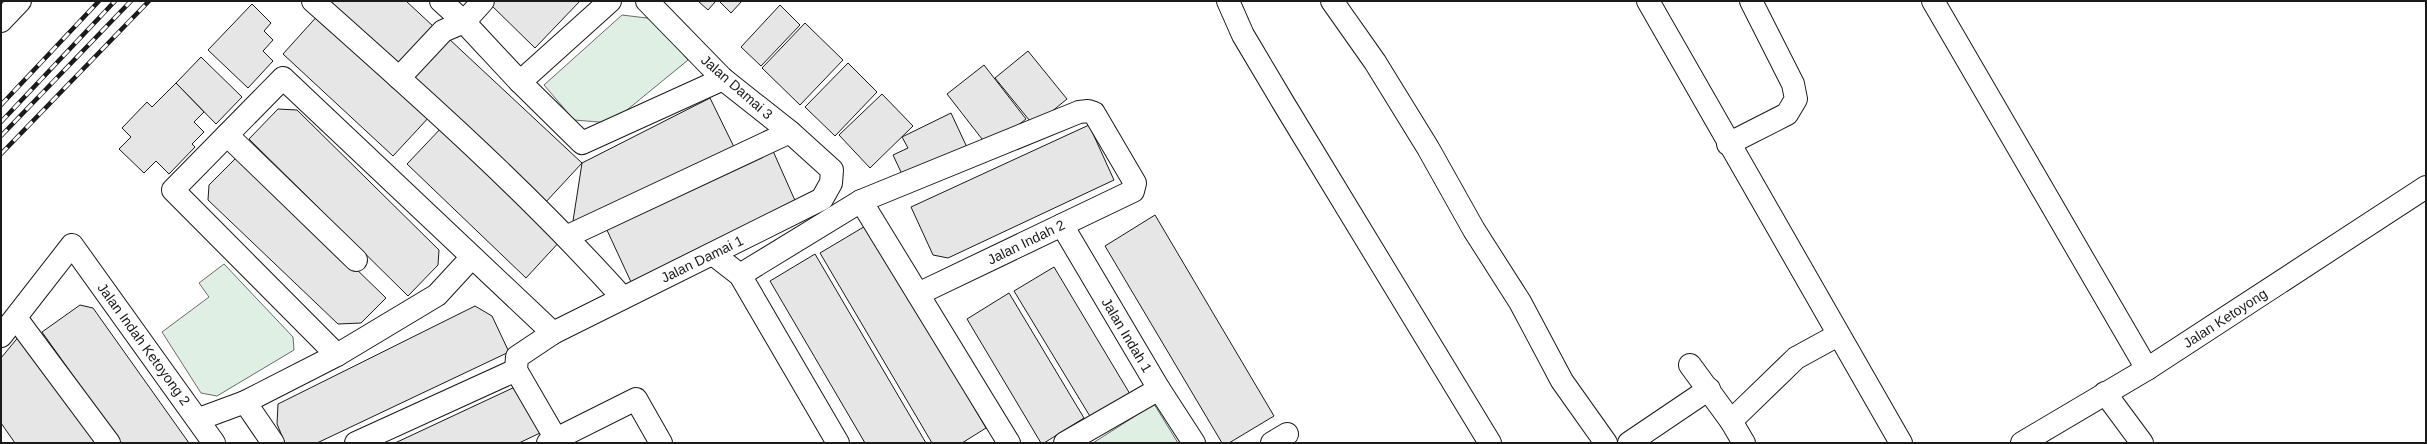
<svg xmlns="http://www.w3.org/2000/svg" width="2427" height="444" viewBox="0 0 2427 444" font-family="Helvetica,sans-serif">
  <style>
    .green { fill: #e0efe3; stroke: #6a6a6a }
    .building { fill: #e6e6e6; stroke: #1a1a1a }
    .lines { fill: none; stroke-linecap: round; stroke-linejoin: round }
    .minor-casing { stroke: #1a1a1a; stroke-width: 24 }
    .minor { stroke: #fff; stroke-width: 22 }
    .rail-casing { stroke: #1a1a1a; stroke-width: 4.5 }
    .rail { stroke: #fff; stroke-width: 3; stroke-dasharray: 9; stroke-linecap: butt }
    .labels { text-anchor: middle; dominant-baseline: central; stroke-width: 3; stroke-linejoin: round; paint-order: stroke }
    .street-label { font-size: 14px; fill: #1a1a1a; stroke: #fff }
  </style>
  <rect width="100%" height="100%" fill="#fff"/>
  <g class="green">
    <polygon points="622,15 655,19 688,60 611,123 574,120 544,85"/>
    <polygon points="224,264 293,337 294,350 217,396 201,393 162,332 209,297 199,283"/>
    <polygon points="1154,404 1178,443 1093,443"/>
  </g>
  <g class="building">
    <polygon points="323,1 406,1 434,27 396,69"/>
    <polygon points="491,1 580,1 535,48 489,3"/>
    <polygon points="698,1 716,1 708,10"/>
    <polygon points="719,1 742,1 731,13"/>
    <polygon points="252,4 271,23 264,31 273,40 263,51 273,61 248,88 208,50"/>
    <polygon points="780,5 800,25 761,66 741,47"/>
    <polygon points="320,13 431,115 393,156 283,54"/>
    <polygon points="805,23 843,60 800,105 762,68"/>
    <polygon points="448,38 582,163 544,204 410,79"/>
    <polygon points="1028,51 1067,99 1034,126 995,78"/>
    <polygon points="201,57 242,97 216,124 176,83"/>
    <polygon points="848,63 877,92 835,136 805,107"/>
    <polygon points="984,65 1026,119 989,148 947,94"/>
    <polygon points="176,83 204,112 194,122 204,132 192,144 195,147 169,174 156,161 144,173 119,149 131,137 122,128 147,102 152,107"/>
    <polygon points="882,94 913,126 870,168 839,135"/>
    <polygon points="710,98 734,147 583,223 573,221 582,163"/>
    <polygon points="278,109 297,110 439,250 438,265 408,296 249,139"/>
    <polygon points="951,113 971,156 908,187 893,155 908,148 902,137"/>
    <polygon points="444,125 562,239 526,278 407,164"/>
    <polygon points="1089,125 1114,180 948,258 933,255 911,207"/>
    <polygon points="773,151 797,205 631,282 606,228"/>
    <polygon points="239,155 386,298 361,323 338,324 208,200 209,185"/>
    <polygon points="1155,215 1274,416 1229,443 1222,443 1105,246"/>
    <polygon points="867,225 986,428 962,443 932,443 820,253"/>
    <polygon points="815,254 926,443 865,443 770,281"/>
    <polygon points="1054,267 1130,394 1091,418 1014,291"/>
    <polygon points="1009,293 1084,418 1044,443 1041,443 967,319"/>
    <polygon points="80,305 93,308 189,443 121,443 42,332"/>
    <polygon points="475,306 492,316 509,352 317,443 285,443 277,424 278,404"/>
    <polygon points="20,335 97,443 15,443 1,423 1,358"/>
    <polygon points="517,386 540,433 519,443 395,443"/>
  </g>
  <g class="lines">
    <defs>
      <g id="minor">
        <path d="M313 1C420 96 527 191 623 298"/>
        <polyline points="441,1 464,22 520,82 582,143 723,79"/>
        <polyline points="1228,1 1243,35 1284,104 1490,443"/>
        <polyline points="1332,1 1375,62 1428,148 1474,230 1520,302 1562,381 1606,443"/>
        <polyline points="1648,1 1901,443"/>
        <polyline points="1933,1 2147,369"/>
        <polyline points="1,21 20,1"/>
        <polyline points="399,78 443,31 464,22 483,1"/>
        <polyline points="520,82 610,1"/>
        <polyline points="227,135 356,260"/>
        <polyline points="1728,144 1787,114 1796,99 1793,84 1751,1"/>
        <polyline points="861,201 1009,443"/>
        <polyline points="1062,225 1159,389 1194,443"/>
        <polyline points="568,236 790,132"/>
        <polyline points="713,254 740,275 838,443"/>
        <polyline points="740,275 861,201 1079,112 1088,111 1094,113 1135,183 1133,191 918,294"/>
        <polyline points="16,318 109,443"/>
        <polyline points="1,336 72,245 214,443"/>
        <polyline points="337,355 173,190 283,78 553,333"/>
        <polyline points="1690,365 1731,421 1744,443"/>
        <polyline points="2105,393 2142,443"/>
        <polyline points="245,402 273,443"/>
        <polyline points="199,419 245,402 337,355 437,295 472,257"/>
        <polyline points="1731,421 1796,358 1838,335"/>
        <polyline points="556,439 516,370 517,357 553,333 822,199 831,183 832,170 790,132 723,79 647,1"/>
        <polyline points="356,443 516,370"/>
        <polyline points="548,443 636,399 661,443"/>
        <polyline points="1065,443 1159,389"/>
        <polyline points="1272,443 1287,434"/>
        <polyline points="1629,443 1709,389"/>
        <polyline points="2022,443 2147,369 2426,187"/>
      </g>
    </defs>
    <use href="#minor" class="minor-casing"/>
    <use href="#minor" class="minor"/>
    <defs>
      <g id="rail">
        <polyline points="1,105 99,1"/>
        <polyline points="1,122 115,1"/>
        <polyline points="1,136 131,1"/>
        <polyline points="1,154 149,1"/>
      </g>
    </defs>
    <use href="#rail" class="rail-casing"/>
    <use href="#rail" class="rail"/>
  </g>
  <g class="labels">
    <g class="street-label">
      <text transform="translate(737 87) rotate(41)">Jalan Damai 3</text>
      <text transform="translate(1026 242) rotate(-26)">Jalan Indah 2</text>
      <text transform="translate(702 259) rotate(-26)">Jalan Damai 1</text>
      <text transform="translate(2225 318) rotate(-33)">Jalan Ketoyong</text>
      <text transform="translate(1127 335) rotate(59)">Jalan Indah 1</text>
      <text transform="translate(144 344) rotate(54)">Jalan Indah Ketoyong 2</text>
    </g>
  </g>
  <rect width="2427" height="444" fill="none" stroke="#1a1a1a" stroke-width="4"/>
</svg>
